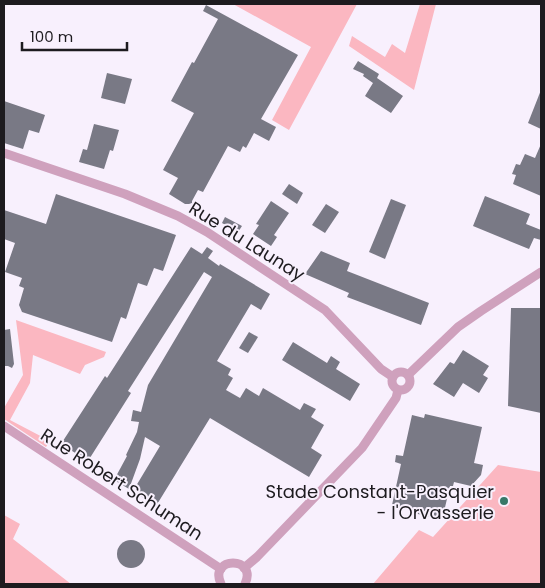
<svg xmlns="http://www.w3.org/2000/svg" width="545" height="588" viewBox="0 0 545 588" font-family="Poppins,sans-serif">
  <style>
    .green { fill: #fbb7c1 }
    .building { fill: #797985 }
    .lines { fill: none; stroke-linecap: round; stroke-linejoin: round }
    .minor { stroke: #cfa1bd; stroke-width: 9 }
    .poi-dot { fill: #377868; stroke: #f8f0fd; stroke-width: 2 }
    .labels { text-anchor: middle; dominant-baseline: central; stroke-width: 4; stroke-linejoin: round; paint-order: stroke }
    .street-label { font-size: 18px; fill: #1d1b1f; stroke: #f8f0fd }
    .poi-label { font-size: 18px; fill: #1d1b1f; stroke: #f8f0fd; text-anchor: end }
  </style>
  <rect width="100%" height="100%" fill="#f8f0fd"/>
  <g class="green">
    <polygon points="233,4 357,4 289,130 272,120 311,47"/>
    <polygon points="420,4 436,4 414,90 349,46 352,36 385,57 392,44 405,53"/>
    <polygon points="16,320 106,352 104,357 85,365 80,374 33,355 30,383 10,420 50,441 46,447 4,419 4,408 23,375"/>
    <polygon points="498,465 541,472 541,584 373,584 419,530 433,537"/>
    <polygon points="4,515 20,524 13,539 71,584 4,584"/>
  </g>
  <g class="building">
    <polygon points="206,5 298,55 261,119 276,127 269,141 254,133 246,148 243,146 240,152 228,146 203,192 198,190 192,201 192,203 189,204 185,204 169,194 178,178 163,170 194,113 171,101 192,62 194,63 218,19 203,11"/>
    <polygon points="358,61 379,74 377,78 403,96 391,113 365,96 373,83 363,76 364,74 353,69"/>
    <polygon points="107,73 132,79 125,104 101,98"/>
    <polygon points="541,90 541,129 528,123"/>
    <polygon points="4,101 45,115 39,133 29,130 23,149 4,143"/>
    <polygon points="94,124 119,130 113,151 110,150 104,169 79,162 83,149 87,150"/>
    <polygon points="541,144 541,196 513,184 516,175 512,174 516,164 520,165 525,154 535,158"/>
    <polygon points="289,184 303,193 297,204 282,194"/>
    <polygon points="56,194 176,235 163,271 154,268 147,286 138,283 126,319 121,317 112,342 22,312 19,305 24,288 19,286 22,278 5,272 15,243 4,239 4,210 46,224"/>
    <polygon points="485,196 530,214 526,224 541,230 541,240 534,238 529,249 473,226"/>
    <polygon points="391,199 406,205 385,259 369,252"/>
    <polygon points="271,201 289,213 274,235 277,237 271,246 253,234 259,225 256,224"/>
    <polygon points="326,204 339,212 325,233 312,225"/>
    <polygon points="225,217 242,226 238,232 222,223"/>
    <polygon points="191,247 202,254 207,247 213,251 208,258 219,266 220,264 270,294 261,310 251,304 217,361 231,369 228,375 233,378 226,390 240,398 246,388 259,396 263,388 300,410 304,403 316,409 311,417 324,425 311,448 322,455 309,477 210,418 156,506 133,491 160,446 145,437 140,459 129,489 114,480 127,456 126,455 137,432 139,422 131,421 133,410 141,412 148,385 212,277 204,272 128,391 131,393 88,461 61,444 105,376 107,378"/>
    <polygon points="321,251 350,263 347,271 429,303 421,325 347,297 349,293 305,274"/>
    <polygon points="511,308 541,308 541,413 508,406"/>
    <polygon points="10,329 14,364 12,368 8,366 4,366 4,330"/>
    <polygon points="249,332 258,337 248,353 239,348"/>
    <polygon points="293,342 327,363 331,356 340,362 336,369 360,384 350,401 282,360"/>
    <polygon points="463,350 489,366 483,375 488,378 479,393 463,383 454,397 433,384 450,362 454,364"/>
    <polygon points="425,414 482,427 474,463 483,465 481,475 471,486 454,482 453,486 450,486 443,516 440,519 409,512 410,509 392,505 401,464 395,462 396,455 403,456 412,415 424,418"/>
    <circle cx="131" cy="554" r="14"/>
  </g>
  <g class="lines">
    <g class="minor">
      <polyline points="4,153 125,194 178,216 207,232 325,310 381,369 393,377"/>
      <circle cx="401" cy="381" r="9"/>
      <polyline points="408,375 458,327 481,311 541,272"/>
      <polyline points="4,426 221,569"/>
      <polyline points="244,568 257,557 362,448 396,398 398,390"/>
      <path d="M221 584C208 556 258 556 245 584"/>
    </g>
  </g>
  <circle class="poi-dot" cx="504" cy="501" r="5"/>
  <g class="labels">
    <g class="street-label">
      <text transform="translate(247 241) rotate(32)">Rue du Launay</text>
      <text transform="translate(122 484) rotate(33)">Rue Robert Schuman</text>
    </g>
    <g class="poi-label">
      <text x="494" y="491">Stade Constant-Pasquier<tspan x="494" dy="21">- l'Orvasserie</tspan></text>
    </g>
  </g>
  <rect width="545" height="588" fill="none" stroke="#1d1b1f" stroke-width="10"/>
  <path d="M22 42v8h105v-8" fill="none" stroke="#1d1b1f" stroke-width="2.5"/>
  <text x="30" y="42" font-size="15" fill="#1d1b1f" stroke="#f8f0fd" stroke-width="4" paint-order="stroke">100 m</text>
</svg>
